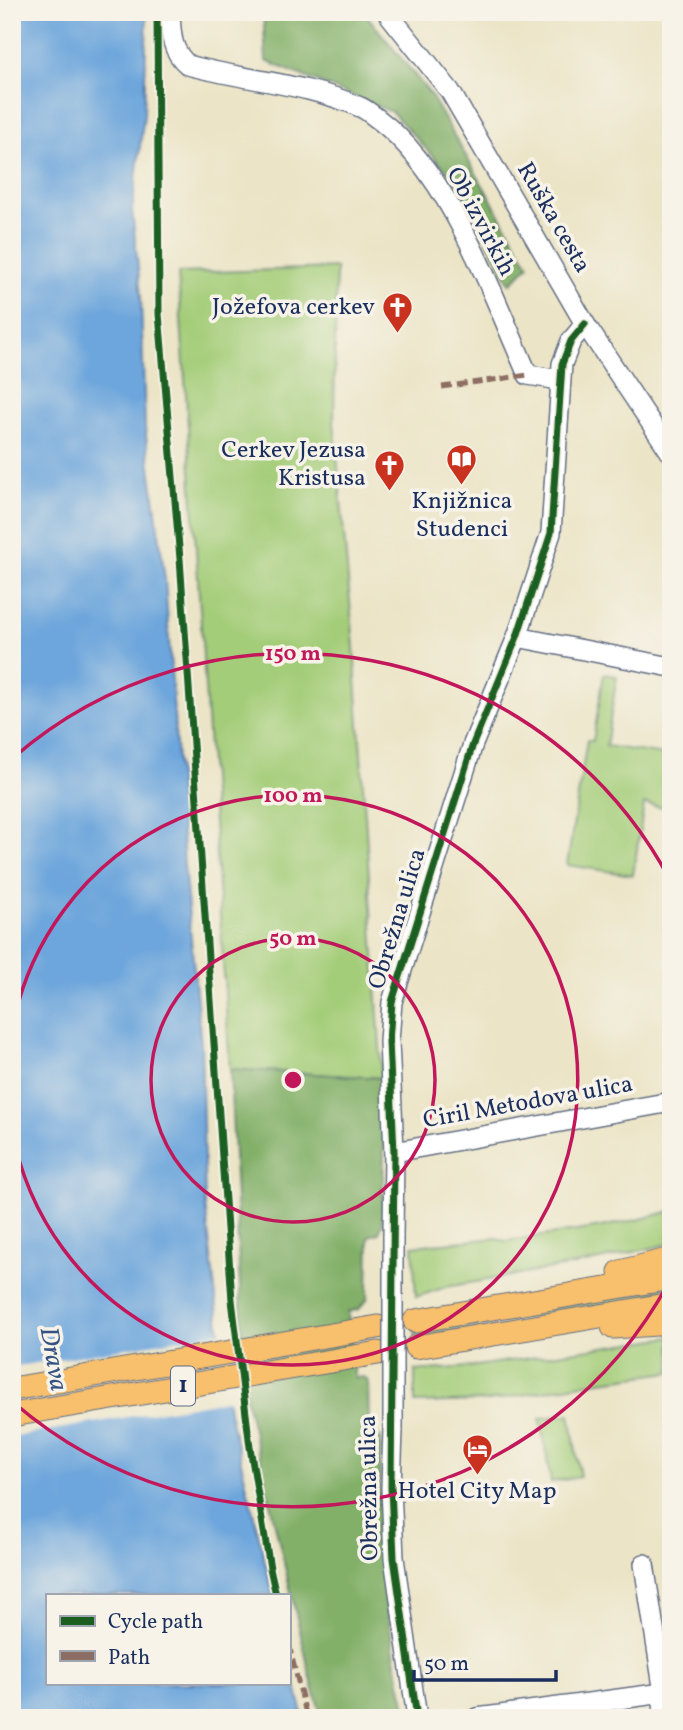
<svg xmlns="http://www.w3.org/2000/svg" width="683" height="1730" viewBox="0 0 683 1730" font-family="Vollkorn,serif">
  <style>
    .green { fill: #a4cd79; stroke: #607e6c; stroke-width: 2 }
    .forest { fill: #83b069; stroke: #4f7064; stroke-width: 2 }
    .water { fill: #6da6dc; stroke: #446a9d; stroke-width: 2 }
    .pier { fill: #ebe4c6 }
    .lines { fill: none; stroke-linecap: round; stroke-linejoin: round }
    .minor-casing { stroke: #646e82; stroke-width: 22 }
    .major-casing { stroke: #646e82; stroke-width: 25 }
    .minor { stroke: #fff; stroke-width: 19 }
    .major { stroke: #f8bf6c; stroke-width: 23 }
    .minor-bridge-casing { stroke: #646e82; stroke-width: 22; stroke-linecap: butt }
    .minor-bridge { stroke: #fff; stroke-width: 19 }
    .quiet { stroke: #8d6e63; stroke-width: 5; stroke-dasharray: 10 5; stroke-linecap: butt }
    .cycleway-casing { stroke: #f7f3e8; stroke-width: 11 }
    .cycleway { stroke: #1b5e20; stroke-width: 7 }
    .ring { fill: none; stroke: #c2185b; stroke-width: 3.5 }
    .labels { text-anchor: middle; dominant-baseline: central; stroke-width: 7; stroke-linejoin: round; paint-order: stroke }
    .shield { fill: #f7f3e8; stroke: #5d6a87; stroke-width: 2 }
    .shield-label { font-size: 23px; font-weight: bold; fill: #1b2f5e }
    .street-label { font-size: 24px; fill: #1b2f5e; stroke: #f7f3e8 }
    .poi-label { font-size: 24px; fill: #1b2f5e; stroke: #f7f3e8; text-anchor: end }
    .water-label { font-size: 26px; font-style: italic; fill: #345384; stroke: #f7f3e8 }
    .centre { fill: #c2185b; stroke: #f7f3e8; stroke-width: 3.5 }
    .ring-label { font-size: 21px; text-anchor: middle; font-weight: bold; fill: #c2185b; stroke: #f7f3e8; stroke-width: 7; stroke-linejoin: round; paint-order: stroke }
  </style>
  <rect width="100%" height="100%" fill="#f7f3e8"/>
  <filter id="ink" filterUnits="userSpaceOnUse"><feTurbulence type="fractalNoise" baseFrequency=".0143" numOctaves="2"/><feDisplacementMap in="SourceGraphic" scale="14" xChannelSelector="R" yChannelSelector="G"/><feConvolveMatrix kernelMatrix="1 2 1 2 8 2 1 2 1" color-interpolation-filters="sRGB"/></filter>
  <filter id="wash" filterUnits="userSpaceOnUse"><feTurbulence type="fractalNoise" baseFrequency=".00686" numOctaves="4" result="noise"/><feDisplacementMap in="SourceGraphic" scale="28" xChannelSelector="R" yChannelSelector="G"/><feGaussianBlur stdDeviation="1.57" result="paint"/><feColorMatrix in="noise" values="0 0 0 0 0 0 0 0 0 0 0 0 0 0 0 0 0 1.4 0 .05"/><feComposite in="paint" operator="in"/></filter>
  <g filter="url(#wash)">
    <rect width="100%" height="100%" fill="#ebe4c6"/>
    <g class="green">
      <polygon points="336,268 334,422 354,647 382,1078 230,1069 178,273"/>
      <polygon points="604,674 617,676 606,746 671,756 669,808 644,804 633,875 567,865 587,740 593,741"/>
      <path d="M671 1211 669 1244 586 1263 446 1287 416 1297 413 1246 497 1238 505 1241C561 1233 617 1227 671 1211Z"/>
      <polygon points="671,1287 671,1294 416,1337 415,1331"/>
      <polygon points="671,1337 671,1372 593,1382 489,1401 415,1403 415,1371 469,1367"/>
      <polygon points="570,1414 580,1477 551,1482 540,1418"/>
    </g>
    <g class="forest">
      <polygon points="263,12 364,12 430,94 529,265 510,284 456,181 392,112 266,61"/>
      <path d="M230 1069 382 1078 384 1148 382 1223 379 1233 369 1236 368 1298 359 1309 348 1312 355 1378 364 1377 368 1381 369 1427 381 1438C376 1531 384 1627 409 1718H322L313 1687 245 1396Z"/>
    </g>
    <polygon class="water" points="12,12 147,12 144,115 132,210 141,296 145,428 165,579 184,865 201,1044 205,1203 229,1412 273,1595 47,1595 47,1683 289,1683 289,1659 304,1718 12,1718"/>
    <polygon class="pier" points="223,1332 231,1399 12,1437 12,1367"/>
  </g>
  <g filter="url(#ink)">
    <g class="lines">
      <defs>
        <g id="minor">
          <path d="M170 12C171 34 171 51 188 65 243 80 309 84 360 107 366 109 372 115 378 119 450 173 492 294 528 375L560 380"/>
          <polyline points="387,12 450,91 585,324 671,453"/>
          <polyline points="517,637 671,667"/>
          <polyline points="394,1152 671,1102"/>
          <polyline points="393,1237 394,1152 389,1041 392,1002 473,744 517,637 551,533 562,364 571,341 585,324"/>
          <polyline points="393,1430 391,1487 394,1558 417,1718"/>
          <polyline points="644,1564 664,1693 663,1718"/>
          <polyline points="477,1718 671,1692"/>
        </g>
        <g id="major">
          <polyline points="620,1272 671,1259"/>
          <polyline points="415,1321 671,1278"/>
          <polyline points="613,1327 671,1323"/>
          <polyline points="416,1347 671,1304"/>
          <polyline points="12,1389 378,1327"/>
          <polyline points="12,1415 378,1353"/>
        </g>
      </defs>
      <use href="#minor" class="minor-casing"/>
      <use href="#major" class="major-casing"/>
      <use href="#minor" class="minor"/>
      <use href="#major" class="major"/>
      <defs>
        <polyline id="minor-bridge" points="393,1430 393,1237"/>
      </defs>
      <use href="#minor-bridge" class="minor-bridge-casing"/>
      <use href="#minor-bridge" class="minor-bridge"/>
      <g class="quiet">
        <polyline points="442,387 528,375"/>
        <polyline points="289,1645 307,1718"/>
      </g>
      <defs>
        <g id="cycleway">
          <polyline points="157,12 159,314 180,559 232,1300 250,1447 270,1568 276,1595"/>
          <polyline points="417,1718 394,1558 391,1487 394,1152 389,1041 392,1002 473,744 517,637 551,533 562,364 571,341 585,324"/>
        </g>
      </defs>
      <use href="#cycleway" class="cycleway-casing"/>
      <use href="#cycleway" class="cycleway"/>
    </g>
  </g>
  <g class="ring">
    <circle cx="293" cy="1080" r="142"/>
    <path d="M12 1031A285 285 0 1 1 12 1129"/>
    <path d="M670 1280A427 427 0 0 1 13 1402M13 758A427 427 0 0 1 670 880"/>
  </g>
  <defs>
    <symbol id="church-pin" viewBox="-11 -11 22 30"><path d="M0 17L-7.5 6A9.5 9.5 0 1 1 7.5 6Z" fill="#c8321e" stroke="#f7f3e8"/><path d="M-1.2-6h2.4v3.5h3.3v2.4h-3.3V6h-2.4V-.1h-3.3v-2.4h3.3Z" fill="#fff"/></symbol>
    <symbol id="library-pin" viewBox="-11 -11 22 30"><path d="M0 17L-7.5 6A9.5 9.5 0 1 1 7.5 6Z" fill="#c8321e" stroke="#f7f3e8"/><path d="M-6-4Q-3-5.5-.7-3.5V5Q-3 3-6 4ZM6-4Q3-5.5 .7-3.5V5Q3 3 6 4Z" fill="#fff"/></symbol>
    <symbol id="hotel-pin" viewBox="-11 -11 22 30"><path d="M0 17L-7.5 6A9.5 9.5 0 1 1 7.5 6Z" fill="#c8321e" stroke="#f7f3e8"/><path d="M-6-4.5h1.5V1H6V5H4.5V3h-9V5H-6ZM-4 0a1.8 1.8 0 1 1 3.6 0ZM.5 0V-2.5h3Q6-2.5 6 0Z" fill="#fff"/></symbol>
  </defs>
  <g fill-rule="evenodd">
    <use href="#church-pin" x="380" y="290" width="35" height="47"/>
    <use href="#library-pin" x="444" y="442" width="35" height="47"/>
    <use href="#church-pin" x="372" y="448" width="35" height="47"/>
    <use href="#hotel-pin" x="460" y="1432" width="35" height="47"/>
  </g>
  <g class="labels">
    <rect class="shield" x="171" y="1366.5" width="24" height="39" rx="5"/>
    <g class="shield-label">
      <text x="183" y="1386">1</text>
    </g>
    <g class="street-label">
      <text transform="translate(553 218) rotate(60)">Ruška cesta</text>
      <text transform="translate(480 222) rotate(62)">Ob izvirkih</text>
      <text transform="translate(398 919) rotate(-73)">Obrežna ulica</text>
      <text transform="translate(528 1103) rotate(-10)">Ciril Metodova ulica</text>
      <text transform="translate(370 1488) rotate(-91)">Obrežna ulica</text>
    </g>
    <g class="poi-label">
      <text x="375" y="308">Jožefova cerkev</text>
      <text x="366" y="451">Cerkev Jezusa<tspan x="366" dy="28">Kristusa</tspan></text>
      <text x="462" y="502" text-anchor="middle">Knjižnica<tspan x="462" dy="28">Studenci</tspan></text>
      <text x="477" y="1492" text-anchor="middle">Hotel City Map</text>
    </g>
    <g class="water-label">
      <text transform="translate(53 1359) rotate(80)">Drava</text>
    </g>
  </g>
  <circle cx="293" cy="1080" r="10" class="centre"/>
  <g class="ring-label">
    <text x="293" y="660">150 m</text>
    <text x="293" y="802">100 m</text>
    <text x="293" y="945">50 m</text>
  </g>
  <rect width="683" height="1730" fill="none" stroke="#f7f3e8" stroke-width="42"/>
  <rect x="46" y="1594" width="245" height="91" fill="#f7f3e8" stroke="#9fa5b1" stroke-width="2"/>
  <rect x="60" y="1616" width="35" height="10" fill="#1b5e20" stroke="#9fa5b1" stroke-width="2"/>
  <text x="108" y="1628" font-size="21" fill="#1b2f5e">Cycle path</text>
  <rect x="60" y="1651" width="35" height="10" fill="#8d6e63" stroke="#9fa5b1" stroke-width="2"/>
  <text x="108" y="1664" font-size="21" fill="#1b2f5e">Path</text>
  <path d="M414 1670v10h142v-10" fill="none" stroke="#1b2f5e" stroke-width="3.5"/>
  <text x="424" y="1670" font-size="21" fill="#1b2f5e" stroke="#f7f3e8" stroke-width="5" paint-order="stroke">50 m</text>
</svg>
